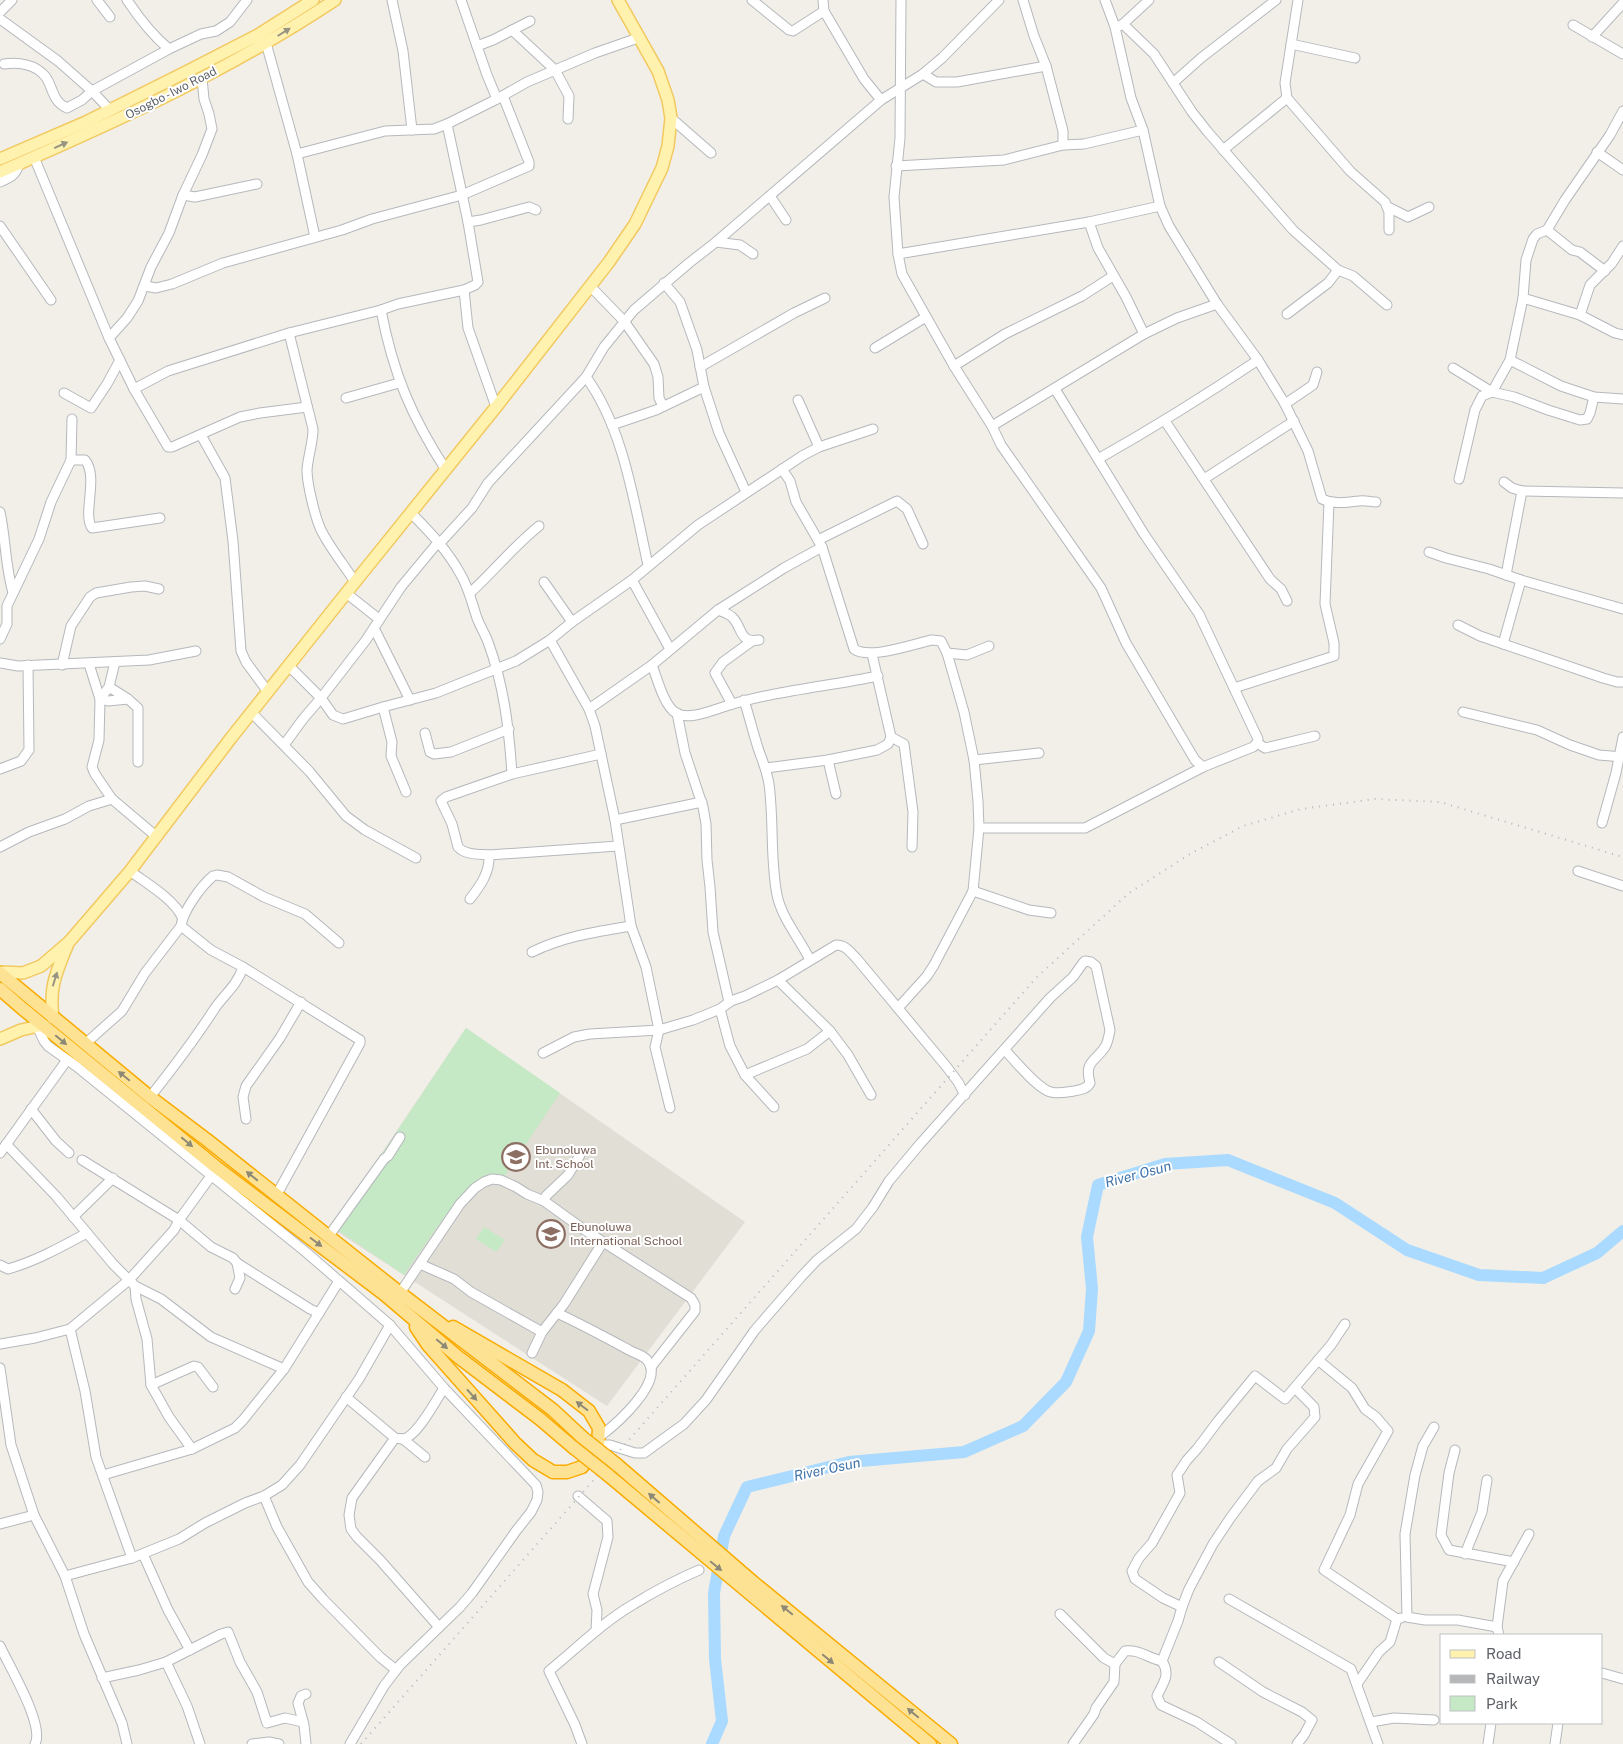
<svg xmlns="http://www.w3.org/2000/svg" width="1623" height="1744" viewBox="0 0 1623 1744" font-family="'Public Sans',sans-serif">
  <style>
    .education { fill: #e1ded6 }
    .green { fill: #c5e8c5 }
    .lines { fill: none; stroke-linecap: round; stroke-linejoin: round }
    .river { stroke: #aadaff; stroke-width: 12 }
    .minor-casing { stroke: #b5b8bc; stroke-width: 11 }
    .major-casing { stroke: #f2c960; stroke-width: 14 }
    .highway-casing { stroke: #f9ab00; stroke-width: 15 }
    .minor { stroke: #fff; stroke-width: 9 }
    .major { stroke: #fff2af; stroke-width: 11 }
    .highway { stroke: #fde293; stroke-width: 12 }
    .rail { stroke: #b6b7b8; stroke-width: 2; stroke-dasharray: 1 6; stroke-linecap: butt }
    .highway-bridge-casing { stroke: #f9ab00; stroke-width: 15; stroke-linecap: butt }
    .highway-bridge { stroke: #fde293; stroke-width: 12 }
    .oneway { fill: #979581 }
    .oneway2 { fill: #8e8975 }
    .labels { text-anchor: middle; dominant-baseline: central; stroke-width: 4; stroke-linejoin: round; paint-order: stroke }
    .street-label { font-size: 12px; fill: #5f6368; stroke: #fff }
    .education-label { font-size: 12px; fill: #785e54; stroke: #fff; text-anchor: start }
    .water-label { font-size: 14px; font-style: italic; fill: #4174aa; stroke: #fff }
  </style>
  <rect width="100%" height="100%" fill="#f1efe8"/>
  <polygon class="education" points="466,1028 745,1222 607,1406 331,1228"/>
  <g class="green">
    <path d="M466 1028 560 1093 504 1177C495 1175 489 1174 481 1178 462 1186 419 1255 404 1275L333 1227Z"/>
    <polygon points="484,1227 505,1240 496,1252 476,1239"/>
  </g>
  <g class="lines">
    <polyline class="river" points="712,1744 722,1721 715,1659 714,1593 724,1536 747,1487 849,1462 964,1452 1023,1426 1066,1382 1089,1331 1092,1289 1087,1237 1098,1185 1165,1164 1228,1160 1335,1203 1407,1250 1479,1275 1543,1278 1597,1253 1623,1231"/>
    <defs>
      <g id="minor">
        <polyline points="97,0 110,17"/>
        <path d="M127 0C139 18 152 35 169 49"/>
        <polyline points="392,0 403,51 412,130"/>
        <polyline points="461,0 487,75 497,99"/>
        <polyline points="752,0 789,30 793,31 824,11"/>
        <polyline points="823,0 824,11 864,79 881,100 923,74 942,58 999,0"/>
        <polyline points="901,0 900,138 894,197 898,254 902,274 954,366 992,426 1001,445 1101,588 1126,643 1195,760 1203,767 1253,747 1257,743 1258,739 1199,614 1144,534 1055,389"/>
        <polyline points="1023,0 1034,36 1046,66 1063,131 1063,145"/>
        <path d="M1105 0 1115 27 1131 98 1143 130 1160 206 1169 226 1217 304 1258 360 1285 404 1308 451 1322 499C1335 505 1346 502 1359 501 1365 500 1371 502 1376 502"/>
        <polyline points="1298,0 1285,83 1287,98 1350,171 1385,202 1389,212 1389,230"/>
        <polyline points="0,12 12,0"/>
        <polyline points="0,19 58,61 92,91 110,110"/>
        <polyline points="1123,24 1154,54 1192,112 1207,131 1293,230 1338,270 1353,276 1387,305"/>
        <polyline points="1573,25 1623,54"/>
        <polyline points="1119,26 1123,24 1149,0"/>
        <polyline points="512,30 555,70 569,96 568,119"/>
        <polyline points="1592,37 1623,3"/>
        <polyline points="266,43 297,154 315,237"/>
        <polyline points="1291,44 1355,58"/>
        <polyline points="477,46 493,40 530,21"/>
        <path d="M4 64C18 62 35 64 45 76 53 86 52 102 67 108L82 100 92 91 169 49 201 34 216 31 230 22 247 0"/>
        <polyline points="923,74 936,82 957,82 1046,66"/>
        <polyline points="1173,83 1201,58 1276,0"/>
        <polyline points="671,118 711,153"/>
        <polyline points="1223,150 1287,98"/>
        <polyline points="1597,152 1623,170"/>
        <polyline points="297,154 385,131 434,129 447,124 497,99 527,82 595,53 638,38"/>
        <polyline points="34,157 109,338 134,389 168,447 172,447 240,417 260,413 307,407"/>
        <polyline points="896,166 1004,160 1063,145 1084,144 1143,130"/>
        <path d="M0 182C10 178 16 175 19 164"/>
        <polyline points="183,195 195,197 257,184"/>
        <polyline points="770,196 786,220"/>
        <polyline points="1388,207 1408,217 1429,207"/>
        <polyline points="468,222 481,220 529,207 536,210"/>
        <polyline points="1089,222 1098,248 1126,297 1144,334"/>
        <polyline points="0,226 51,300"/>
        <polyline points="1547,230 1572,250 1580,252 1605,271"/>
        <polyline points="716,242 740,245 753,254"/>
        <polyline points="898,254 1089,222 1160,206"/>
        <polyline points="664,283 680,302 697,350 704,387 719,433 746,492"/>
        <polyline points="145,286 156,288 172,284 223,263 342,230 372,219 462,195 529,166 529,162 503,96"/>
        <polyline points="590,286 624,321 654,364 658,377 659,398 663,406"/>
        <polyline points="464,290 468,328 496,407"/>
        <polyline points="1523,298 1580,315 1615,333 1623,335"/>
        <path d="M381 310C393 373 411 416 446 470"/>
        <polyline points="1287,314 1328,283 1338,270"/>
        <polyline points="1580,315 1590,285 1612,263 1623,246"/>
        <path d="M289 333 313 429C313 443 308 456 307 470 307 484 315 517 321 530 330 548 344 565 355 582"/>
        <polyline points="109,338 127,318 138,301 151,267 169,233 183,195 202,155 212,129 209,114 204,99 202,78"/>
        <polyline points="875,348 926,317"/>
        <polyline points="1510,360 1561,386 1594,397 1623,399"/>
        <polyline points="954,366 1005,334 1082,296 1113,276"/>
        <polyline points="700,367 794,313 825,298"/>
        <polyline points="1453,368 1492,392 1514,397 1548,410 1580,420 1587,419 1590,413 1594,397"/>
        <path d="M586 377C624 429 634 503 648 565"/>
        <polyline points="134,389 168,371 289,333 381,310 398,304 464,290 475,285 478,282 468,222 447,124"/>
        <polyline points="64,393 91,408 107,384 120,360"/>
        <polyline points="346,398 399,383"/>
        <polyline points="798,400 819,447"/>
        <polyline points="1285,404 1313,385 1317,372"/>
        <polyline points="1165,421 1270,579 1281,589 1287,601"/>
        <polyline points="612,425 656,410 704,387"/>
        <polyline points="992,426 1144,334 1177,318 1217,304"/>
        <polyline points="201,435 225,478 233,541 241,651 246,662 268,692"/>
        <path d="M1098 459C1153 428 1206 395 1258 360"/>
        <path d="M71 460H85C99 477 82 514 92 528L160 518"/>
        <path d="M782 469 790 481 796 502 822 547 854 649C869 660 913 644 932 640L941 641 947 653 964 712 974 760 978 801 979 828 973 891 934 965 927 976 898 1008"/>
        <polyline points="1204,479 1294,421"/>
        <polyline points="1459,479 1475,410 1482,396 1492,392 1510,360 1523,298 1526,260 1533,239 1537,234 1547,230 1565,200 1610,135 1623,111"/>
        <polyline points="1504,482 1512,488 1522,491 1623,493"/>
        <path d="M0 512C6 540 5 565 13 593"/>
        <path d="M411 513C430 532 448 551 461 575 469 589 472 603 477 618 480 626 485 634 488 642 504 685 509 729 512 774"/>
        <polyline points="818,540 897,501 907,509 923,544"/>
        <polyline points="1429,552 1446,558 1489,569 1521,580 1623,609"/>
        <polyline points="1506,575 1522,491"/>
        <polyline points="632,580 670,649"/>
        <polyline points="544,582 572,622"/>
        <polyline points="346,593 379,619"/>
        <path d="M470 593C494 571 514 546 539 526"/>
        <path d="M718 610C723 612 730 614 733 618 743 629 739 643 759 640"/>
        <polyline points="1458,625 1480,636 1603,678 1617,682 1623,682"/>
        <polyline points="374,628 410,700"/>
        <polyline points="0,639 7,624 7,606 39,539 51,502 71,460 72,419"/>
        <polyline points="550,640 589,709 595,726 615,820 631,926 646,967 659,1030 655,1047 670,1108"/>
        <polyline points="1503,644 1521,580"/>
        <polyline points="947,653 967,655 989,646"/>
        <polyline points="115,662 109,687 100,699 108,701 128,699"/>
        <polyline points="0,663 18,666 149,660 196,651"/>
        <polyline points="89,664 100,699 99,740 92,767 95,774 112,799 157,837"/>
        <polyline points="62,665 71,626 90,597 96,593 131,587 145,586 159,589"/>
        <path d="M652 665C657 678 664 706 676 713 687 720 708 712 720 708 771 691 825 687 878 676"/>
        <polyline points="289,666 321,698 333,715 343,719 383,707 436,693 516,661 550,640 572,622 632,580 698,525 802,456 819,447 873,429"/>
        <polyline points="109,687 128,699 138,708 138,762"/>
        <polyline points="1234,688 1334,656 1334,643 1325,604 1329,502"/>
        <path d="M744 700C749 716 753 732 758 748 762 760 767 771 769 784 774 821 770 859 777 895 782 919 800 939 810 960"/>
        <polyline points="732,704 715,673 723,662 752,641"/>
        <polyline points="383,707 392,742 391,756 406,792"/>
        <polyline points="589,709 652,665 718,610 784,568 822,547"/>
        <polyline points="1463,712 1537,730 1570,745 1599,755 1623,757"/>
        <polyline points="252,713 309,771 346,816 365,830 416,858"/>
        <polyline points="677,713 685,753 703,807 706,824 707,860 710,887 713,932 729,1002"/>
        <polyline points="425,733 430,752 434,754 451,752 509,729"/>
        <polyline points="891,737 904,744 913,812 912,847"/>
        <polyline points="1257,743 1265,748 1315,736"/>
        <polyline points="284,745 303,719 321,698 366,640 401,587 435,546 440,543 472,508 488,483 586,377 604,347 634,310 689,263 716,242 881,100"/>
        <path d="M601 754 512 774 446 797 441 801 452 824 458 847C465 855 479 854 489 855L618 846"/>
        <polyline points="828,760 836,794"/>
        <polyline points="974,760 1039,753"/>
        <polyline points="766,768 828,760 877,750 888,744 891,737 872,654"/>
        <polyline points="0,769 21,761 29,750 28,665"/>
        <polyline points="615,820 702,802"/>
        <polyline points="1602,823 1616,773 1623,737"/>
        <polyline points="979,828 1085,828 1203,767"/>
        <polyline points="0,847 29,832 65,819 89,806 112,799"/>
        <path d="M130 871C146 883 174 899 182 917"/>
        <polyline points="1578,871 1623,886"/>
        <polyline points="973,891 1029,910 1051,913"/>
        <path d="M470 899C480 886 490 873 489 855"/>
        <polyline points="181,926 211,950 243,967 360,1040 360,1043 276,1196"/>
        <path d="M532 952C565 936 596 932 631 926"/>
        <polyline points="778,980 830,1031 848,1055 871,1095"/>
        <polyline points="720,1009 730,1046 745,1075 774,1107"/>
        <polyline points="37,1026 44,1041 48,1046 76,1066 307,1253 390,1325 444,1388 536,1485 538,1492 537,1500 531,1512 516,1531 472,1593 460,1607 400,1665 384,1686 350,1744"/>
        <path d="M85 1044 122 1011 145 973 181 926C183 911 201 886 213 876L217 875 228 877 264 897 305 914 339 943"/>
        <path d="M543 1053 574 1037 590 1034 659 1030 693 1020 720 1009 731 1001 745 996 778 980 836 945C846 945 850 952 857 959L946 1066 958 1082 965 1095"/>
        <polyline points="745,1075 807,1049 830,1031"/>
        <path d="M150 1097C173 1068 195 1039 215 1008 225 994 238 984 243 967"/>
        <polyline points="31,1109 56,1141 69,1153"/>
        <polyline points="246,1119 243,1097 246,1086 280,1038 301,1002"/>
        <polyline points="6,1144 56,1196 113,1264 135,1286 161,1299 211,1337 284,1369"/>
        <polyline points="0,1153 67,1060"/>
        <polyline points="82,1160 179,1220 211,1247 233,1258 237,1263 240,1278 235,1289"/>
        <polyline points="544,1201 546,1196 568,1175 580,1155"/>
        <polyline points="73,1217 113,1178"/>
        <polyline points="328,1237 384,1159 388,1156 400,1137"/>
        <polyline points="237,1263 310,1309 319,1313"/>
        <polyline points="420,1264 454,1279 471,1292 542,1332"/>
        <path d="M0 1265 8 1269C36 1261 61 1247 87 1233"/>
        <polyline points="135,1286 136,1299 147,1339 151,1385 169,1417 192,1449"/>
        <polyline points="400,1293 460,1204 475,1188 484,1182 492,1179 501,1180 516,1187 527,1194 544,1201 583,1229 691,1298 695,1305 695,1311 651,1367"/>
        <path d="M557 1313C583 1325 605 1337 629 1350 634 1353 642 1355 646 1359 668 1380 614 1426 599 1437"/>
        <polyline points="70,1329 85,1391 96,1457 132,1558"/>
        <polyline points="0,1344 35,1338 70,1329 129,1280 174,1230 179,1220 211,1176"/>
        <polyline points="532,1353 542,1332 564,1304 603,1242"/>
        <polyline points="1318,1360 1352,1388 1365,1409 1376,1417 1388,1431 1358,1484 1350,1515 1324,1570 1397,1619"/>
        <polyline points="0,1368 11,1445 34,1515 65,1576 84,1634 122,1723 127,1744"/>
        <polyline points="151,1385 194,1366 198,1367 213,1387"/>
        <path d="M346 1397 395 1438C396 1438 402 1439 403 1439 417 1437 436 1400 444 1388"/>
        <polyline points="1434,1427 1423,1446 1415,1475 1405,1534 1407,1617 1425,1620 1458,1620 1497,1627"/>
        <polyline points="395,1438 352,1498 349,1515 351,1529 357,1537 380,1560 439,1627"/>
        <polyline points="403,1439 425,1457"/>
        <path d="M598 1445H610L635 1453H644L684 1424 706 1400 755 1330 801 1277 817 1260 856 1229 873 1207 889 1181 920 1144 1050 998 1073 977 1083 963 1085 961 1091 962 1096 966 1110 1030C1109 1036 1108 1042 1105 1047 1095 1062 1084 1061 1090 1083 1087 1089 1080 1090 1074 1091 1067 1092 1058 1094 1051 1092 1039 1090 1014 1060 1005 1050"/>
        <polyline points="1455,1450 1449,1473 1441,1535 1449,1550 1514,1562"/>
        <polyline points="103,1475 192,1449 235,1428 243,1420 284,1369 339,1281"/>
        <polyline points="264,1496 277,1527 308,1582 323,1599 380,1657 396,1670"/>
        <polyline points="578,1496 607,1521 608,1537 593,1594 597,1610 596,1631"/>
        <polyline points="0,1524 34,1515"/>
        <polyline points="143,1554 168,1610 190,1650"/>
        <polyline points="1465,1554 1482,1512 1487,1480"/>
        <polyline points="65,1576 132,1558 179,1539 205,1523 245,1503 264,1496 282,1485 300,1465 359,1379 390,1325"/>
        <polyline points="1229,1599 1351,1669 1378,1744"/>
        <polyline points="1182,1607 1189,1589 1213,1544 1231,1517 1258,1481 1276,1468 1287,1449 1315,1417 1314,1407 1295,1388"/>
        <polyline points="1060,1614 1104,1658 1115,1664"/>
        <polyline points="1499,1635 1497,1627 1503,1581 1529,1534"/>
        <path d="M0 1646C9 1666 45 1725 35 1744"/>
        <path d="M1162 1661C1171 1675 1163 1683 1157 1696L1161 1705 1197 1722 1231 1744"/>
        <polyline points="166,1662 187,1706 200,1744"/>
        <polyline points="1219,1662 1263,1692 1302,1712 1312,1720 1304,1735 1297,1744"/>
        <polyline points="1602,1673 1623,1679"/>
        <polyline points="102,1678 139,1670 166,1662 221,1634 228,1632 240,1662 257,1692 267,1723 285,1718 303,1722"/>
        <polyline points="1357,1684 1379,1652 1390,1642 1397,1619 1401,1618"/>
        <polyline points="1371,1722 1394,1718 1434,1720"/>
        <polyline points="252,1744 269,1742 279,1744"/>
        <polyline points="306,1744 304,1725 298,1703 301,1696 306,1694"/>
        <path d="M582 1744 575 1725 549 1671C577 1648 603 1622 634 1604 655 1591 676 1580 699 1570"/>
        <path d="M1073 1744 1094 1714 1096 1708 1114 1682 1115 1664 1125 1651C1139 1649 1148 1658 1162 1661L1178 1621 1182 1607 1163 1598 1135 1579 1132 1571 1139 1558 1152 1543 1180 1493 1177 1475 1187 1460 1197 1449 1218 1421 1255 1376 1285 1399 1331 1345 1345 1324"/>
        <polyline points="1488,1744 1491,1723"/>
        <polyline points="1555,1744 1558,1723"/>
      </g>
      <g id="major">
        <polyline points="0,159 86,122 186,72 258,35 313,0"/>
        <path d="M0 172C115 122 230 70 335 0"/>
        <polyline points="0,972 23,973 41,966 69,942 130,871 231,738 355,582 496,407 609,262 635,224 662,168 668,146 671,118 668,100 658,71 618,0"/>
        <path d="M53 1018C49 987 56 973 67 946"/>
        <polyline points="0,1039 21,1030 43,1025"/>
      </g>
      <g id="highway">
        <polyline points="0,973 150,1097 207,1140 400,1293 553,1410 582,1437"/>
        <polyline points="0,989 23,1009 216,1167 384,1294 457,1356 540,1419 574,1448"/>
        <polyline points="416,1327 428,1345 515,1443 533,1460 553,1472 567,1472 582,1467 598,1445 599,1428 589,1411 562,1390 453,1327"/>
        <polyline points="616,1464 754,1583 951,1744"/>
        <polyline points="608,1475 930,1744"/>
      </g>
    </defs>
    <use href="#minor" class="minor-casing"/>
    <use href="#major" class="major-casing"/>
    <use href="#highway" class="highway-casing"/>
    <use href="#minor" class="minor"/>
    <use href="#major" class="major"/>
    <use href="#highway" class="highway"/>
    <polyline class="rail" points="361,1744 1036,978 1129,893 1190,854 1243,826 1301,809 1375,799 1440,802 1623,857"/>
    <defs>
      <g id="highway-bridge">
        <polyline points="582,1437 616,1464"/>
        <polyline points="574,1448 608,1475"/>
      </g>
    </defs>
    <use href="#highway-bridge" class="highway-bridge-casing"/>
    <use href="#highway-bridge" class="highway-bridge"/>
  </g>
  <defs><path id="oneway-solid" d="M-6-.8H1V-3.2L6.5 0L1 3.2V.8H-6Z" transform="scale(1.25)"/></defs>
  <g class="oneway">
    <use href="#oneway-solid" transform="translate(284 32) rotate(-32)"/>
    <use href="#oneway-solid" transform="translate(61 145) rotate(-24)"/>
    <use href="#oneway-solid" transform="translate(55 979) rotate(-73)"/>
  </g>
  <g class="oneway2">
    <use href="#oneway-solid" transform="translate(61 1040) rotate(40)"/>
    <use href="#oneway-solid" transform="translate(124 1076) rotate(-141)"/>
    <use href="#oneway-solid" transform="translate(187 1142) rotate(40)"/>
    <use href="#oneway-solid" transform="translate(252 1176) rotate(-141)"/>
    <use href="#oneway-solid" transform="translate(316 1242) rotate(37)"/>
    <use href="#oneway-solid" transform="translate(442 1344) rotate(40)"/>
    <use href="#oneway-solid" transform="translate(472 1395) rotate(48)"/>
    <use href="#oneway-solid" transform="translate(582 1406) rotate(-143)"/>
    <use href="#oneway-solid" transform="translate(654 1498) rotate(-139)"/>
    <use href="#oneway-solid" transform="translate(716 1566) rotate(39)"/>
    <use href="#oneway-solid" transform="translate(787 1610) rotate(-141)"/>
    <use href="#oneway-solid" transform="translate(828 1659) rotate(40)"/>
    <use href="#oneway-solid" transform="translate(913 1713) rotate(-140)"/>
  </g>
  <defs>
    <symbol id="school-ring" viewBox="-11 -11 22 22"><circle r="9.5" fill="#fff" stroke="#8d6e63" stroke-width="1.5"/><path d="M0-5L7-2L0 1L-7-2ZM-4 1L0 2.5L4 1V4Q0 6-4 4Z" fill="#8d6e63"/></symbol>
  </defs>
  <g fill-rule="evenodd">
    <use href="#school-ring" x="500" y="1141" width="32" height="32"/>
    <use href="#school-ring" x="535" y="1218" width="32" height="32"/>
  </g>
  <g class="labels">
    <g class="street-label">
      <text transform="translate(171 93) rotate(-27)">Osogbo - Iwo Road</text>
    </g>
    <g class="education-label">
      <text x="535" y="1150">Ebunoluwa<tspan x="535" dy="14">Int. School</tspan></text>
      <text x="570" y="1227">Ebunoluwa<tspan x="570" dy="14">International School</tspan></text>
    </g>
    <g class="water-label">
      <text transform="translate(1138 1174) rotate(-15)">River Osun</text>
      <text transform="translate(827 1469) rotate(-12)">River Osun</text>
    </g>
  </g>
  <rect x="1440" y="1634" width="162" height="90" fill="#ffffff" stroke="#bfc1c3"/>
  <rect x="1450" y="1650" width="25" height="8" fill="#fff2af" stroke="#bfc1c3"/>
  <text x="1486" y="1659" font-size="15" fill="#5f6368">Road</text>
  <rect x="1450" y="1675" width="25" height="8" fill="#b6b7b8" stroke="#bfc1c3"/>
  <text x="1486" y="1684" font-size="15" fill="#5f6368">Railway</text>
  <rect x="1450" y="1696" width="25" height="15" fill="#c5e8c5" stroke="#bfc1c3"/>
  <text x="1486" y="1709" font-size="15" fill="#5f6368">Park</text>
</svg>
